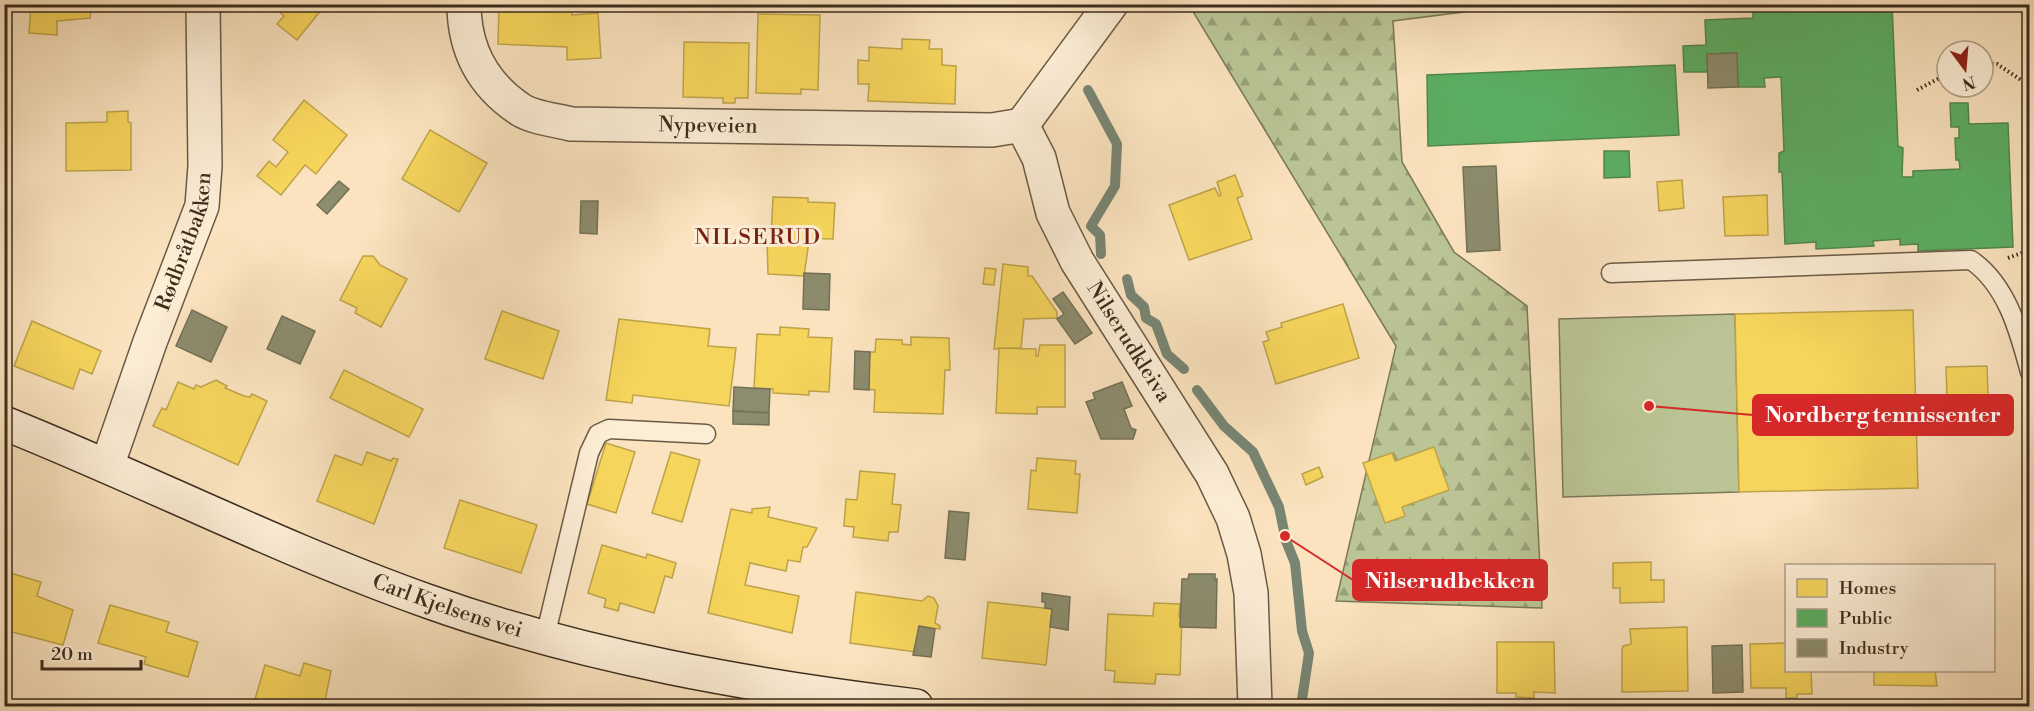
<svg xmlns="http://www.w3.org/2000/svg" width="2034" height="711" viewBox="0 0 2034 711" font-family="'Libre Bodoni',serif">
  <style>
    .forest { fill: url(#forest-firs); stroke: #7c7859; stroke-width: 1.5 }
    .garden { fill: #bac494; stroke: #7c7859; stroke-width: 1.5 }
    .homes { fill: #f6d55c; stroke: #bea349; stroke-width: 1.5 }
    .public { fill: #5aae61; stroke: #51874d; stroke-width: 1.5 }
    .industry { fill: #8c8c6e; stroke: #747056; stroke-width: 1.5 }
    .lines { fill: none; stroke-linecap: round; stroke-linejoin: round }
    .stream { stroke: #788573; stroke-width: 10 }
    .lane-casing { stroke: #6c5a46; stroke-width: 21 }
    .street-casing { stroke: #6c5a46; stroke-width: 36 }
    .secondary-casing { stroke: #3d2d1e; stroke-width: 36 }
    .path { stroke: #3d2d1e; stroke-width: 4; stroke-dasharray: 1.5 3; stroke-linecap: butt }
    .lane { stroke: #fcedd5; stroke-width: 18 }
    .street { stroke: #fcedd5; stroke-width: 33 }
    .secondary { stroke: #fcedd5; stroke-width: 33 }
    .labels { text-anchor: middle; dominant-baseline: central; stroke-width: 6; stroke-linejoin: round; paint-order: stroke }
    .street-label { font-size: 21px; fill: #3d2d1e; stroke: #fcedd5 }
    .neighbourhood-label { font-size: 22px; letter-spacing: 1.5px; fill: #7a1f14; stroke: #fcedd5 }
    .leader { fill: none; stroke: #d62828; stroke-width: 2 }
    .callout-dot { fill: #d62828; stroke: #fcedd5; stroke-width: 2 }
    .callout { fill: #d62828; stroke: #d62828; stroke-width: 2 }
    .callout-label { font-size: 22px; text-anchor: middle; font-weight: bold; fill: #fff }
  </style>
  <defs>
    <pattern id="forest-firs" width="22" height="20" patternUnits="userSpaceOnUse" patternTransform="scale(1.5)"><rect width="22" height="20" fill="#bac494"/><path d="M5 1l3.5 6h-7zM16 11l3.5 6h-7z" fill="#98a078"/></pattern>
  </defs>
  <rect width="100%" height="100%" fill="#fae3be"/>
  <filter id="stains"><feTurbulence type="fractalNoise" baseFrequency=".00333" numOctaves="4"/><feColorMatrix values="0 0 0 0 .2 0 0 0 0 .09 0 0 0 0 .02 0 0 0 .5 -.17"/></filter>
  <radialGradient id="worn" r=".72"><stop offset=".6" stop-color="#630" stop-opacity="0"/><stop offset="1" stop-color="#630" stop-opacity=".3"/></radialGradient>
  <polygon class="forest" points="1189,5 1519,5 1393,21 1402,162 1454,252 1527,306 1542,608 1336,601 1396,346"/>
  <polygon class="garden" points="1735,314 1739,492 1563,497 1559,319"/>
  <g class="homes">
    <polygon points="40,4 107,4 106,12 91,11 90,18 57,21 57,35 29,33 31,5"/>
    <polygon points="270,4 326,4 297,40 277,24 284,16"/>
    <polygon points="499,4 572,5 572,15 598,13 601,58 567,60 567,47 498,44"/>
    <polygon points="758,14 820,15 818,90 801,89 801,94 756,93"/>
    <polygon points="902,39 930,40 929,49 942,49 942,65 956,66 955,104 868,101 869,84 858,84 858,60 869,61 869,47 902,49"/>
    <polygon points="684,42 749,43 748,98 735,98 735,103 723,103 723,98 683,97"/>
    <polygon points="304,100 347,135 316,174 305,165 281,195 257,176 269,161 276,167 288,152 273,140"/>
    <polygon points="128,111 128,122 131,123 131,170 66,171 66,123 107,122 107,112"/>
    <polygon points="430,130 487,163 459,212 402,179"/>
    <polygon points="1235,175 1243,196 1237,198 1252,239 1189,260 1169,205 1215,188 1219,196 1221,195 1217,182"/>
    <polygon points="1682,180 1684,208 1659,211 1657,182"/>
    <polygon points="1767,195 1768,235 1725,236 1723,197"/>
    <polygon points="773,197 808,198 808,202 835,203 833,239 806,238 809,241 804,276 768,274 767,238 771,238"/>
    <polygon points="363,256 373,256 380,265 407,279 381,327 355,313 357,308 340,300"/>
    <polygon points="1003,264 1028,267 1028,276 1032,276 1057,312 1057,318 1024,319 1021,348 994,349"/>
    <polygon points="985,268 996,269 994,285 983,284"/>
    <polygon points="1343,304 1359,358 1276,384 1263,342 1269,340 1266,332 1282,327 1281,323"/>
    <polygon points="1913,310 1918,488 1739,492 1735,314"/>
    <polygon points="502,311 559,331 543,379 485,359"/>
    <polygon points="619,319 710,329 708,346 736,348 729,406 633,395 632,403 606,400"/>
    <polygon points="32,321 101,351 92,374 80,369 73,389 14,366"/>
    <polygon points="780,327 809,329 808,337 832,338 829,392 809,391 809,395 773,393 773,389 754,388 757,334 780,335"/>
    <polygon points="911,337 949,338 950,370 945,370 943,414 874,412 875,390 866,389 870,352 875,352 876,339 902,340 902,344 911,345"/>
    <polygon points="1040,345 1065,345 1065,407 1037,407 1037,414 996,413 999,348 1036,349 1036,356 1038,356"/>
    <polygon points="1987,366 1989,428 1948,429 1946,367"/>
    <polygon points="344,370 423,409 409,437 330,398"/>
    <polygon points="216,380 227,386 225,388 244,396 250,397 252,394 267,401 238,465 153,426 162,408 166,410 178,382 194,389 196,385 201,387"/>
    <polygon points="606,443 635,452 616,513 587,504"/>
    <polygon points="1434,447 1449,490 1402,507 1405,516 1385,523 1363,463 1392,453 1395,461"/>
    <polygon points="367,452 391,461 393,458 398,459 374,524 317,501 335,455 362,465"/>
    <polygon points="671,452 700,460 682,522 652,513"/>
    <polygon points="1037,458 1076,461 1075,474 1080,474 1077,513 1028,509 1031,470 1036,471"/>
    <polygon points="1319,467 1323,477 1306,485 1302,474"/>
    <polygon points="860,471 895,474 892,504 901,505 898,532 889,532 888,541 853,537 854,527 844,526 846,499 857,500"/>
    <polygon points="460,500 537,525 521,573 444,548"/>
    <polygon points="770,507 768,517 817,528 807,547 803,547 800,562 788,560 786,571 750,563 745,585 799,596 792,633 708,613 731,509 752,513 752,509"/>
    <polygon points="602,545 646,558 647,554 676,563 672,578 665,576 654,613 620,603 618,611 604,607 606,599 588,593"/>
    <polygon points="1651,562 1651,580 1664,580 1664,602 1620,603 1620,588 1613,588 1613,563"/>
    <polygon points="7,572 41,582 37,596 73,610 63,645 4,630 4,581"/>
    <polygon points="856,592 922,601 928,596 934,598 938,606 935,623 940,626 940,629 919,626 916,652 850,643"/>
    <polygon points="988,602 1052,609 1046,665 982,658"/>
    <polygon points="1154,603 1180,604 1179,617 1182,617 1180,675 1156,674 1155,684 1114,682 1115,671 1105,670 1108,614 1153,616"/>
    <polygon points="110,605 169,622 166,632 198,642 188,677 144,664 146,657 98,643"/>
    <polygon points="1687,627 1688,691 1622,692 1622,649 1623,646 1631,644 1630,629"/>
    <polygon points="1497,642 1554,642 1555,693 1534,692 1534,698 1516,697 1516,693 1497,693"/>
    <polygon points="1786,643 1786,670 1811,670 1812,694 1797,694 1797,698 1786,698 1786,688 1751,688 1750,644"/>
    <polygon points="304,663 331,671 324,706 312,703 311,706 253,706 265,665 300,676"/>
    <polygon points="1874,670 1935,670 1937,686 1874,685"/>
  </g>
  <g class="public">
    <polygon points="1753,4 1892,4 1898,146 1903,148 1902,177 1913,177 1913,171 1960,169 1959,160 1956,160 1955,138 1959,138 1959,127 1951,127 1950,103 1968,103 1969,124 2008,123 2013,247 1918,251 1918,244 1900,245 1900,239 1873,241 1874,246 1816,249 1816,242 1785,244 1782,172 1779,172 1779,153 1784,151 1781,77 1764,78 1765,87 1738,87 1737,53 1707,54 1708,72 1684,72 1683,46 1706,45 1705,20 1753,18"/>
    <polygon points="1675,65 1679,135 1428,146 1427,75"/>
    <polygon points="1604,151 1629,151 1630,177 1604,178"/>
  </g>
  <g class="industry">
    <polygon points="1737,53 1738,87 1708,88 1707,54"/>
    <polygon points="1496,166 1500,250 1467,252 1463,167"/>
    <polygon points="339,181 349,189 327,214 317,205"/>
    <polygon points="581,201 598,201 597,234 580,233"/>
    <polygon points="804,273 830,274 829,310 803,309"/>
    <polygon points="1063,292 1092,333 1075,344 1057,319 1064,314 1053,299"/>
    <polygon points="192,310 227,327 211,362 176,346"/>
    <polygon points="282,316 315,331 300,364 267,349"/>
    <polygon points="855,351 870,352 869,390 854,389"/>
    <polygon points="1122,382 1132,406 1124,409 1131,428 1136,430 1133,439 1101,439 1086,402 1095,399 1093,393"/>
    <polygon points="734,387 770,389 769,413 733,411"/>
    <polygon points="733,411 769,413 769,425 733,424"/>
    <polygon points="949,511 969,513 965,560 945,558"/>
    <polygon points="1189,574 1215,574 1215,580 1217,579 1216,628 1180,627 1182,579 1188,579"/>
    <polygon points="1042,593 1070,597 1068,630 1050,627 1052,609 1045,608 1045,602 1042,602"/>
    <polygon points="919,626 935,629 931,657 913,655"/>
    <polygon points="1742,645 1743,692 1713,693 1712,646"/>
  </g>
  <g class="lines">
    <g class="stream">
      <polyline points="1088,90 1117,144 1115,186 1091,226 1100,235 1101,254"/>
      <polyline points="1127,279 1131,295 1144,307 1146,318 1156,324 1167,354 1184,369"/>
      <polyline points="1197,390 1224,426 1253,452 1279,507 1286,541 1295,563 1302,631 1309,653 1301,706"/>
    </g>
    <defs>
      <g id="lane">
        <path d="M1611 273 1971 260C2007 285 2019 331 2030 372"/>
        <polyline points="545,637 589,453 598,434 609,429 706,434"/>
      </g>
      <g id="street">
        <path id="s1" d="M464 4C464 50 483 85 521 110 534 118 556 120 571 124L992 130 1022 125"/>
        <path id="s2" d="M1111 4 1022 125 1039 158 1053 213 1077 261 1212 474 1233 518 1244 554 1251 593 1255 706"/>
        <path id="s3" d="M107 466 150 342 202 206 205 166 203 4"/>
      </g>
      <g id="secondary">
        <path id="s4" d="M4 423C146 480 283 550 427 601 584 657 751 686 916 706"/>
      </g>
    </defs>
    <use href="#lane" class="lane-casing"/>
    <use href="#street" class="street-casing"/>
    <use href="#secondary" class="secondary-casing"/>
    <g class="path">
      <polyline points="1983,63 1997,64 2030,86"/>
      <polyline points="1917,90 1947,74"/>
      <polyline points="2008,258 2030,250"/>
    </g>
    <use href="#lane" class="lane"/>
    <use href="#street" class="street"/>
    <use href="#secondary" class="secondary"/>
  </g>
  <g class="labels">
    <g class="street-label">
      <text stroke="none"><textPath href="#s1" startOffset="315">Nypeveien</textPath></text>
      <text stroke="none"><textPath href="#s3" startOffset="238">Rødbråtbakken</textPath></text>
      <text stroke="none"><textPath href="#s2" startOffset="394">Nilserudkleiva</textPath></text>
      <text stroke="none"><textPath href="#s4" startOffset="480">Carl Kjelsens vei</textPath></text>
    </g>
    <g class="neighbourhood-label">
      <text x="758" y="237">NILSERUD</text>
    </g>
  </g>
  <path class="leader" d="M1649 406L1753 415M1285 536L1353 580"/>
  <g class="callout-dot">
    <circle cx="1649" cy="406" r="6"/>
    <circle cx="1285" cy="536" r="6"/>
  </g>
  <g class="callout">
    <rect x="1753" y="395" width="260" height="40" rx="6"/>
    <rect x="1353" y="560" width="194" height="40" rx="6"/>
  </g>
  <g class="callout-label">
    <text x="1883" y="422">Nordberg tennissenter</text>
    <text x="1450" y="588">Nilserudbekken</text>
  </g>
  <rect width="2034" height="711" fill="none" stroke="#fae3be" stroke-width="24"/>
  <rect x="6" y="6" width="2022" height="699" fill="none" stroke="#3d2d1e" stroke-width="3"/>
  <rect x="12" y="12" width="2010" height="687" fill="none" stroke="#3d2d1e" stroke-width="1.5"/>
  <rect x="1785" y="564" width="210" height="108" fill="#fcedd5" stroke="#b0a08c" stroke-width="1.5"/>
  <rect x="1797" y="579" width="30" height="18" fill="#f6d55c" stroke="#b0a08c" stroke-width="1.5"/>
  <text x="1839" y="594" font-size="18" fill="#3d2d1e">Homes</text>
  <rect x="1797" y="609" width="30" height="18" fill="#5aae61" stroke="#b0a08c" stroke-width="1.5"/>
  <text x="1839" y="624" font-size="18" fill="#3d2d1e">Public</text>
  <rect x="1797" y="639" width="30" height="18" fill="#8c8c6e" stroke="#b0a08c" stroke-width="1.5"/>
  <text x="1839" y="654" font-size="18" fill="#3d2d1e">Industry</text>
  <g transform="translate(1965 69) rotate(164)"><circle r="28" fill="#fcedd5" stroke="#b0a08c" stroke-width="1.5"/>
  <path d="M0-4.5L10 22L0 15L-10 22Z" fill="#8f2418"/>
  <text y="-9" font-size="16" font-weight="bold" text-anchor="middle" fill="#3d2d1e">N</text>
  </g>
  <path d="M42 660v9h99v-9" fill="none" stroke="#3d2d1e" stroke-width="3"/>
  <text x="51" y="660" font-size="18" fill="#3d2d1e" stroke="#fcedd5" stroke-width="4.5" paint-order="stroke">20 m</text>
  <rect width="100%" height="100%" filter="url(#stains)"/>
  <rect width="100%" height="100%" fill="url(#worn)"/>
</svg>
